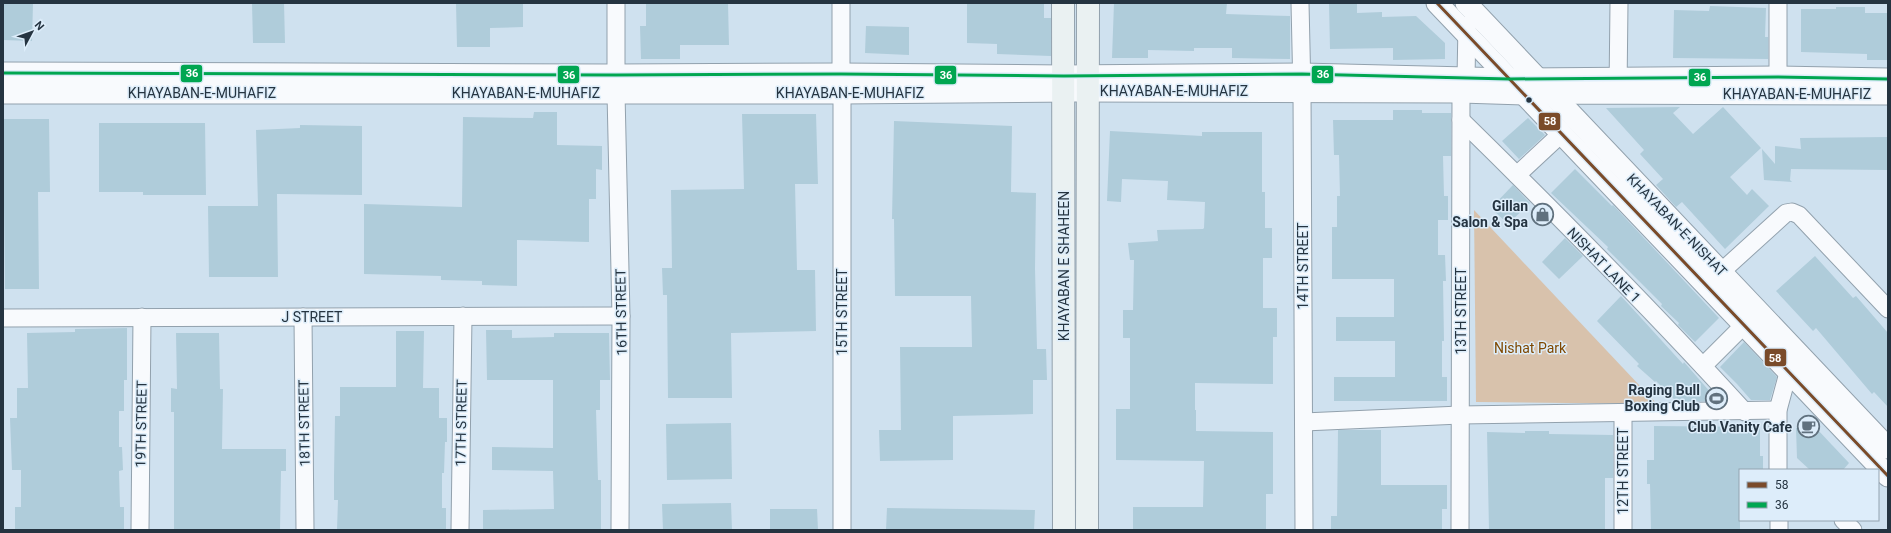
<svg xmlns="http://www.w3.org/2000/svg" width="1891" height="533" viewBox="0 0 1891 533" font-family="Roboto,sans-serif">
  <style>
    .green { fill: #d8c2ac }
    .building { fill: #afccda }
    .lines { fill: none; stroke-linecap: round; stroke-linejoin: round }
    .minor-casing { stroke: #92a1ad; stroke-width: 19 }
    .tertiary-casing { stroke: #92a1ad; stroke-width: 23 }
    .secondary-casing { stroke: #92a1ad; stroke-width: 24 }
    .minor { stroke: #f8fafd; stroke-width: 17 }
    .tertiary { stroke: #f8fafd; stroke-width: 21 }
    .secondary { stroke: #eaf1f2; stroke-width: 22 }
    .bus-1-casing { stroke: #ddedfa; stroke-width: 6 }
    .bus-2-casing { stroke: #ddedfa; stroke-width: 6 }
    .bus-1 { stroke: #7a4b2a; stroke-width: 3 }
    .bus-2 { stroke: #00a651; stroke-width: 3 }
    .bus-dot { fill: #253441; stroke: #ddedfa; stroke-width: 1.5 }
    .labels { text-anchor: middle; dominant-baseline: central; stroke-width: 3; stroke-linejoin: round; paint-order: stroke }
    .street-label { font-size: 14px; fill: #253441; stroke: #ddedfa }
    .poi-label { font-size: 14px; font-weight: bold; fill: #253441; stroke: #ddedfa; text-anchor: end }
    .park-label { font-size: 14px; fill: #7f4801; stroke: #ddedfa }
    .line-badge { stroke: #ddedfa; stroke-width: 1.5 }
    .badge-label { font-size: 11px; text-anchor: middle; font-weight: bold; fill: #fff }
  </style>
  <rect width="100%" height="100%" fill="#cfe1ef"/>
  <polygon class="green" points="1474,210 1657,404 1476,402"/>
  <g class="building">
    <polygon points="3,3 33,3 32,41 3,40"/>
    <polygon points="252,3 284,3 285,43 253,43"/>
    <polygon points="456,3 523,3 523,27 490,28 490,47 457,47"/>
    <polygon points="646,3 728,3 729,45 680,45 680,59 641,59 640,26 646,26"/>
    <polygon points="967,3 1044,3 1044,18 1051,18 1051,56 997,54 997,44 967,43"/>
    <polygon points="1114,3 1227,3 1226,14 1290,16 1290,59 1232,58 1232,48 1194,48 1194,51 1148,50 1148,58 1112,58"/>
    <polygon points="1329,3 1357,3 1357,13 1382,12 1382,17 1416,16 1445,43 1445,59 1393,60 1393,48 1330,49"/>
    <polygon points="1710,6 1766,8 1765,37 1768,37 1768,59 1673,58 1674,10 1709,11"/>
    <polygon points="1836,7 1865,7 1865,13 1888,13 1888,60 1867,60 1867,54 1801,52 1801,9 1836,9"/>
    <polygon points="866,26 909,27 909,55 865,53"/>
    <polygon points="1680,107 1673,113 1693,134 1723,107 1761,148 1730,177 1747,195 1752,189 1769,206 1725,249 1682,202 1676,207 1656,185 1663,179 1640,154 1644,150 1606,108"/>
    <polygon points="1393,110 1422,110 1422,113 1451,113 1451,156 1443,156 1444,196 1448,196 1448,220 1438,220 1438,255 1445,255 1446,281 1443,281 1444,341 1442,341 1442,377 1447,377 1447,401 1334,401 1334,377 1395,377 1395,341 1336,341 1336,317 1394,317 1394,279 1332,279 1332,227 1337,227 1337,196 1340,196 1339,155 1334,155 1333,120 1393,120"/>
    <polygon points="534,112 557,112 557,145 602,146 602,170 596,169 596,199 589,199 589,242 517,240 517,286 482,285 482,281 441,280 441,276 364,274 364,204 462,207 463,117 533,118"/>
    <polygon points="742,114 816,114 818,184 795,184 797,270 815,270 816,331 731,333 732,398 668,398 667,295 663,295 662,268 672,268 671,190 744,189"/>
    <polygon points="1528,118 1545,135 1519,159 1502,141"/>
    <polygon points="3,119 49,119 50,192 38,192 39,289 5,289"/>
    <polygon points="894,121 1012,126 1011,192 1036,193 1035,269 1037,349 1046,349 1047,380 1033,380 1033,414 953,416 953,460 880,461 879,430 901,430 900,347 972,347 971,296 895,296 894,219 892,219"/>
    <polygon points="99,123 205,123 206,195 143,195 143,192 99,192"/>
    <polygon points="300,125 362,126 362,195 277,194 278,277 209,277 208,206 258,206 256,130 300,128"/>
    <polygon points="1110,131 1202,136 1202,132 1262,132 1262,192 1265,192 1265,228 1272,228 1272,258 1263,258 1263,308 1277,308 1277,337 1273,337 1273,384 1195,383 1195,410 1196,410 1196,431 1273,432 1273,494 1266,494 1266,530 1133,530 1133,507 1203,507 1204,461 1116,460 1116,409 1130,409 1130,338 1123,338 1123,310 1133,310 1134,260 1130,260 1128,243 1158,241 1157,230 1203,229 1204,228 1205,202 1167,200 1168,181 1122,179 1121,202 1107,201"/>
    <polygon points="1887,137 1887,170 1791,169 1790,180 1792,182 1764,180 1762,149 1775,164 1775,146 1801,149 1800,138"/>
    <polygon points="1575,169 1612,206 1613,205 1719,318 1695,342 1678,325 1679,323 1661,306 1662,304 1607,249 1608,247 1551,193"/>
    <polygon points="1513,185 1530,203 1508,224 1491,208"/>
    <polygon points="1565,238 1583,256 1559,279 1542,262"/>
    <polygon points="1815,256 1853,298 1856,296 1888,333 1888,407 1874,392 1872,394 1816,328 1813,331 1776,291"/>
    <polygon points="1621,296 1683,364 1684,362 1718,401 1677,402 1656,381 1655,382 1637,366 1639,364 1597,321"/>
    <polygon points="127,328 127,380 124,380 124,411 119,411 119,447 122,447 123,470 119,471 120,507 124,507 124,530 15,530 15,507 21,507 21,470 12,470 10,418 17,418 17,388 28,388 27,333 75,332 75,329"/>
    <polygon points="486,330 512,330 512,338 554,337 554,333 609,333 610,380 600,380 600,410 596,410 598,480 601,480 601,530 483,530 483,510 554,509 553,471 492,470 492,447 553,448 553,380 487,380"/>
    <polygon points="396,331 424,331 423,388 439,388 439,418 447,418 447,442 445,442 444,473 442,473 442,508 446,508 446,530 337,530 338,500 334,500 334,476 335,416 340,416 340,387 396,387"/>
    <polygon points="176,333 219,333 220,389 223,389 222,449 286,449 286,471 281,471 280,530 174,529 174,412 171,412 171,388 177,389"/>
    <polygon points="1744,342 1777,377 1770,400 1751,400 1737,384 1720,367"/>
    <polygon points="731,423 732,479 667,480 666,424"/>
    <polygon points="1654,426 1760,427 1760,456 1763,456 1763,470 1740,470 1740,530 1651,530 1650,484 1647,484 1647,460 1654,460"/>
    <polygon points="1796,428 1816,428 1849,463 1843,470 1810,470 1797,458"/>
    <polygon points="1338,430 1381,430 1381,485 1447,485 1447,509 1442,509 1442,530 1331,530 1331,516 1337,516"/>
    <polygon points="1525,431 1549,431 1549,434 1613,435 1613,478 1605,478 1605,530 1489,530 1487,432 1525,433"/>
    <polygon points="731,503 732,530 663,530 662,504"/>
    <polygon points="887,508 1035,510 1034,530 886,530"/>
    <polygon points="770,509 817,509 818,530 770,530"/>
  </g>
  <g class="lines">
    <defs>
      <g id="minor">
        <polyline points="841,3 841,74"/>
        <polyline points="1300,3 1302,92 1304,530"/>
        <polyline points="616,75 616,3"/>
        <polyline points="1466,78 1467,25"/>
        <polyline points="1778,89 1778,3"/>
        <polyline points="1618,91 1619,3"/>
        <polyline points="616,93 621,316 620,530"/>
        <path d="M1461 120C1558 215 1654 312 1745 412"/>
        <polyline points="1517,175 1561,134"/>
        <polyline points="1721,272 1786,213 1792,212 1799,215 1888,309"/>
        <polyline points="303,317 305,530"/>
        <polyline points="3,318 621,316"/>
        <polyline points="1703,366 1743,326"/>
        <polyline points="1304,422 1460,415 1778,410"/>
        <polyline points="1778,470 1778,410 1791,362"/>
        <polyline points="1779,520 1779,530"/>
        <polyline points="1843,520 1853,530"/>
        <polyline points="140,530 142,317"/>
        <polyline points="460,530 463,316"/>
        <polyline points="842,530 842,93"/>
        <polyline points="1460,530 1461,92"/>
        <polyline points="1623,530 1623,413"/>
      </g>
      <g id="tertiary">
        <polyline points="1437,3 1888,476"/>
        <polyline points="1466,3 1888,448"/>
        <polyline points="3,73 616,75 841,74 1064,76 1302,74 1509,79 1778,77 1888,79"/>
        <polyline points="3,93 842,93 1076,91 1461,92 1524,94 1551,93 1888,94"/>
      </g>
      <g id="secondary">
        <polyline points="1063,3 1064,530"/>
        <polyline points="1087,530 1088,3"/>
      </g>
    </defs>
    <use href="#minor" class="minor-casing"/>
    <use href="#tertiary" class="tertiary-casing"/>
    <use href="#secondary" class="secondary-casing"/>
    <use href="#minor" class="minor"/>
    <use href="#tertiary" class="tertiary"/>
    <use href="#secondary" class="secondary"/>
    <defs>
      <polyline id="bus-1" points="1437,3 1888,476"/>
      <polyline id="bus-2" points="3,73 616,75 841,74 1064,76 1302,74 1509,79 1778,77 1888,79"/>
    </defs>
    <use href="#bus-1" class="bus-1-casing"/>
    <use href="#bus-2" class="bus-2-casing"/>
    <use href="#bus-1" class="bus-1"/>
    <use href="#bus-2" class="bus-2"/>
  </g>
  <defs>
    <symbol id="shop-ring" viewBox="-11 -11 22 22"><circle r="9.5" fill="#ddedfa" stroke="#60717e" stroke-width="1.5"/><path d="M-5-2.5h2.3a2.7 3.5 0 0 1 5.4 0H5L5.5 6h-11ZM-1.5-2.5h3a1.5 2.3 0 0 0-3 0Z" fill="#60717e"/></symbol>
    <symbol id="stadium-ring" viewBox="-11 -11 22 22"><circle r="9.5" fill="#ddedfa" stroke="#60717e" stroke-width="1.5"/><path d="M0-5a6.5 5 0 1 0 0 10a6.5 5 0 1 0 0-10ZM-3.5-1.8h7v3.6h-7Z" fill="#60717e"/></symbol>
    <symbol id="cafe-ring" viewBox="-11 -11 22 22"><circle r="9.5" fill="#ddedfa" stroke="#60717e" stroke-width="1.5"/><path d="M-5.5-4.5H6V0H3Q3 3.5 0 3.5H-2.5Q-5.5 3.5-5.5 0ZM3-3.2v2h1.7v-2ZM-6 4.5H4V6H-6Z" fill="#60717e"/></symbol>
  </defs>
  <g fill-rule="evenodd">
    <use href="#shop-ring" x="1530" y="202" width="25" height="25"/>
    <use href="#stadium-ring" x="1704" y="386" width="25" height="25"/>
    <use href="#cafe-ring" x="1796" y="414" width="25" height="25"/>
  </g>
  <circle class="bus-dot" cx="1529" cy="100" r="3.5"/>
  <g class="labels">
    <g class="street-label">
      <text x="1174" y="91">KHAYABAN-E-MUHAFIZ</text>
      <text x="202" y="93">KHAYABAN-E-MUHAFIZ</text>
      <text x="526" y="93">KHAYABAN-E-MUHAFIZ</text>
      <text x="850" y="93">KHAYABAN-E-MUHAFIZ</text>
      <text x="1797" y="94">KHAYABAN-E-MUHAFIZ</text>
      <text transform="translate(1677 225) rotate(46)">KHAYABAN-E-NISHAT</text>
      <text transform="translate(1604 265) rotate(46)">NISHAT LANE 1</text>
      <text transform="translate(1064 266) rotate(-90)">KHAYABAN E SHAHEEN</text>
      <text transform="translate(1303 266) rotate(-90)">14TH STREET</text>
      <text transform="translate(1461 311) rotate(-90)">13TH STREET</text>
      <text transform="translate(621 312) rotate(-91)">16TH STREET</text>
      <text transform="translate(842 312) rotate(-90)">15TH STREET</text>
      <text x="312" y="317">J STREET</text>
      <text transform="translate(304 423) rotate(-91)">18TH STREET</text>
      <text transform="translate(461 423) rotate(-89)">17TH STREET</text>
      <text transform="translate(141 424) rotate(-89)">19TH STREET</text>
      <text transform="translate(1623 471) rotate(-90)">12TH STREET</text>
    </g>
    <g class="poi-label">
      <text x="1528" y="206">Gillan<tspan x="1528" dy="16">Salon &amp; Spa</tspan></text>
      <text x="1700" y="390">Raging Bull<tspan x="1700" dy="16">Boxing Club</tspan></text>
      <text x="1792" y="427">Club Vanity Cafe</text>
    </g>
    <g class="park-label">
      <text x="1530" y="348">Nishat Park</text>
    </g>
  </g>
  <g class="line-badge">
    <rect x="180" y="64" width="23" height="19" rx="4" fill="#00a651"/>
    <rect x="1311" y="65" width="23" height="19" rx="4" fill="#00a651"/>
    <rect x="557" y="65" width="23" height="19" rx="4" fill="#00a651"/>
    <rect x="934" y="65" width="23" height="20" rx="4" fill="#00a651"/>
    <rect x="1688" y="68" width="23" height="19" rx="4" fill="#00a651"/>
    <rect x="1538" y="112" width="23" height="19" rx="4" fill="#7a4b2a"/>
    <rect x="1764" y="348" width="23" height="19" rx="4" fill="#7a4b2a"/>
  </g>
  <g class="badge-label">
    <text x="192" y="77">36</text>
    <text x="1323" y="78">36</text>
    <text x="569" y="79">36</text>
    <text x="946" y="79">36</text>
    <text x="1700" y="81">36</text>
    <text x="1550" y="125">58</text>
    <text x="1775" y="362">58</text>
  </g>
  <rect width="1891" height="533" fill="none" stroke="#253441" stroke-width="8"/>
  <rect x="1739" y="469" width="140" height="52" fill="#ddedfa" stroke="#93a3b0"/>
  <rect x="1747" y="482" width="20" height="6" fill="#7a4b2a" stroke="#93a3b0"/>
  <text x="1775" y="489" font-size="12" fill="#253441">58</text>
  <rect x="1747" y="502" width="20" height="6" fill="#00a651" stroke="#93a3b0"/>
  <text x="1775" y="509" font-size="12" fill="#253441">36</text>
  <g transform="translate(32 32) rotate(49)" stroke="#ddedfa" stroke-width="3" paint-order="stroke">
  <path d="M0-3L7 15L0 10L-7 15Z" fill="#253441"/>
  <text y="-6" font-size="11" font-weight="bold" text-anchor="middle" fill="#253441">N</text>
  </g>
</svg>
